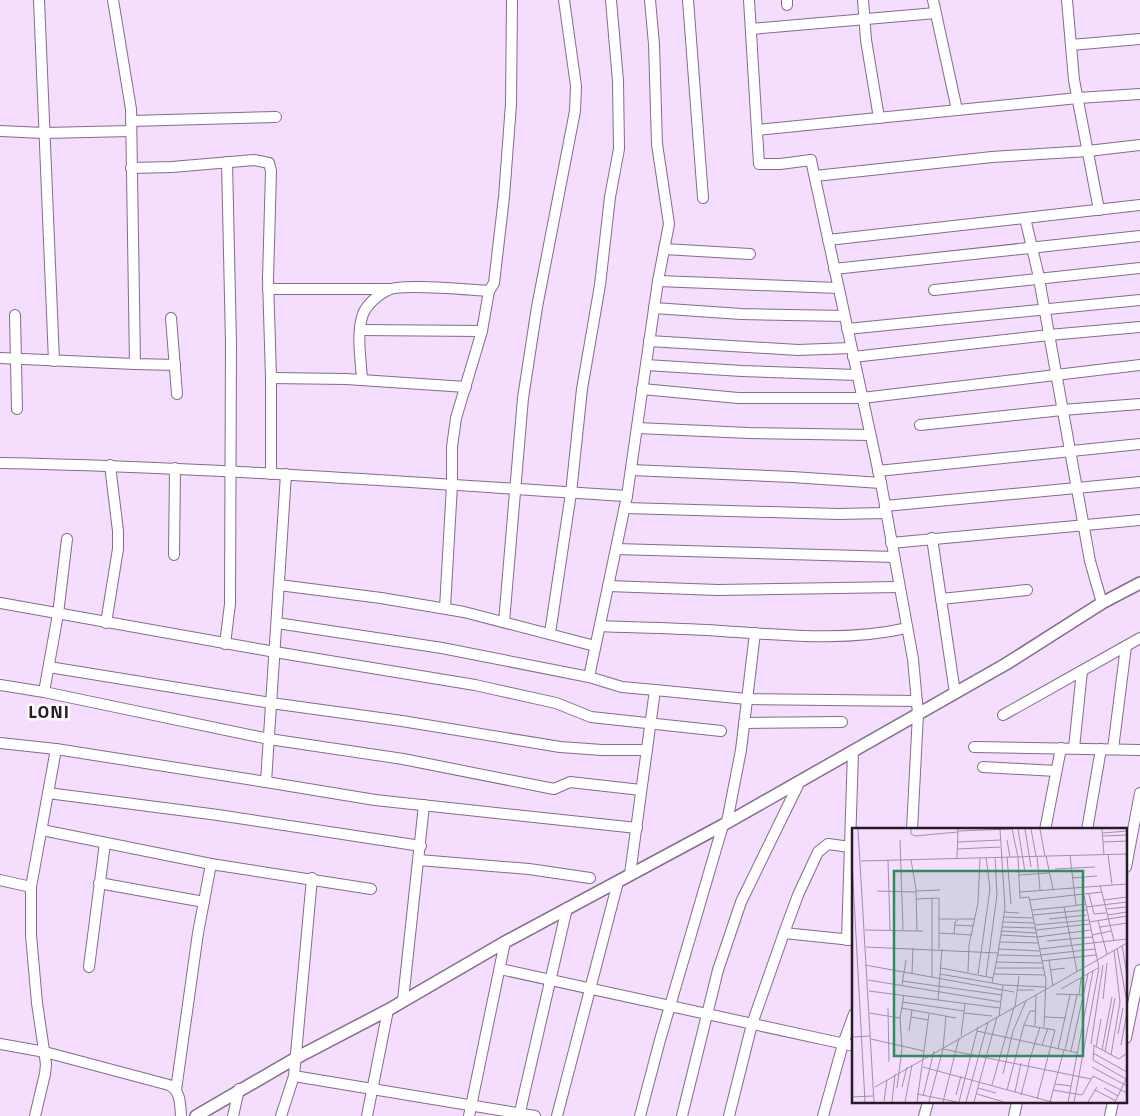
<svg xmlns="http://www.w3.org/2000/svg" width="1140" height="1116" viewBox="0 0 1140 1116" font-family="'Titillium Web',sans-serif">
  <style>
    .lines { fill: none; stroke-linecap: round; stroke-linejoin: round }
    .minor-casing { stroke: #836d8a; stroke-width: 12 }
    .tertiary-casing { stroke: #836d8a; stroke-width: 14 }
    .minor { stroke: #fff; stroke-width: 10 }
    .tertiary { stroke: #fff; stroke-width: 11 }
    .labels { text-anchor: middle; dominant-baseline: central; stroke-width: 5; stroke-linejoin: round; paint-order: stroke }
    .district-label { font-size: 18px; font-weight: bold; letter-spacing: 1px; fill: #251c28; stroke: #fff }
    .inset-road { fill: none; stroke: #a190a8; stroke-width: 1 }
    .view { fill: #318b61; fill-opacity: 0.15; stroke: #318b61; stroke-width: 2.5 }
    .inset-edge { fill: none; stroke: #251c28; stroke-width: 2.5 }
  </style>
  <rect width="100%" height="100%" fill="#f4ddfd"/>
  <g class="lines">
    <defs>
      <g id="minor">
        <polyline points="39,0 54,361"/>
        <polyline points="113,0 131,109 135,364 175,365"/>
        <polyline points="688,0 703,198"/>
        <polyline points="749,0 759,164 780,164 811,160 881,483 913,659 918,714 912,830"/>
        <polyline points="787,0 787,5"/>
        <polyline points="863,0 866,40 879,118"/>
        <polyline points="933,0 957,110"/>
        <polyline points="1067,0 1074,80 1099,210"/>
        <polyline points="751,29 936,13"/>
        <polyline points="1071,45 1140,39"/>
        <polyline points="131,121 276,117"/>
        <polyline points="757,130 1078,98 1140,94"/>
        <polyline points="0,131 44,133 131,131"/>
        <polyline points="131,168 172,167 254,160 269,163 271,171 268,279 271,378 271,474"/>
        <polyline points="815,176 992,157 1088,151 1140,145"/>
        <polyline points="828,240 1025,218"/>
        <polyline points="664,249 750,254"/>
        <polyline points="834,269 1140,236"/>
        <polyline points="658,281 838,288"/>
        <polyline points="268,289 389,289"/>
        <polyline points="934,290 1140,268"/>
        <polyline points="654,308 741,314 844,316"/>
        <polyline points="15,315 17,409"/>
        <polyline points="171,318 177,394"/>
        <polyline points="847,329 1140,300"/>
        <polyline points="360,330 482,331"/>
        <polyline points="649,341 798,350 851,348"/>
        <polyline points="853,357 1049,335 1140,327"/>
        <polyline points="0,358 135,364"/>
        <polyline points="646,365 742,371 857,375"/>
        <polyline points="271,378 346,379 466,387"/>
        <path d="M362 380C361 359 356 334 363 314 367 304 379 294 388 290 402 283 469 290 489 291"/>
        <polyline points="642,389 738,398 862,398 1140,365"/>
        <polyline points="920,425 1062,410 1140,404"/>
        <polyline points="637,428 749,433 870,435"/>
        <path d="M0 463C209 467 418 483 627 496L658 281 669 224 657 144 654 44 650 0"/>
        <polyline points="631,470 792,477 881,483"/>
        <polyline points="878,471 1140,444"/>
        <polyline points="286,474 266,782 375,800 637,828"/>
        <polyline points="627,496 589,677 622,687 655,690 630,874"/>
        <polyline points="885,506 1140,482"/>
        <polyline points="625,508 838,514 886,513"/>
        <polyline points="932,538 955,693"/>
        <polyline points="891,543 1140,520"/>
        <polyline points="616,549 894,557"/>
        <polyline points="174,555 175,468"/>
        <polyline points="279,585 381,598 464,612 595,646"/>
        <polyline points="608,586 718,590 899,587"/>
        <polyline points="941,599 1027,590"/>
        <polyline points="0,603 275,652 475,685 556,703 591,717 721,731"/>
        <polyline points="1102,603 1090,561 1038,273 1025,218 1140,205"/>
        <polyline points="445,608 452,485 452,447 456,418 482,331 489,291 494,283 504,197 511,104 512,0"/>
        <polyline points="504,622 523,398 537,307 575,111 576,86 564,0"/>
        <polyline points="106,623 118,549 118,531 110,465"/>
        <polyline points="277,623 442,648 589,677"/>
        <path d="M600 626C640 628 681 628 721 631 783 635 846 642 907 628"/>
        <polyline points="550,633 571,493 582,389 600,285 610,197 619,149 618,81 611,0"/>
        <polyline points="225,644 230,604 231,343 227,162"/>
        <polyline points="49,667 271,703 402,721 560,747 602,750 647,750"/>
        <polyline points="0,685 44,692 269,739 403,759 554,789 570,782 641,790"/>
        <polyline points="655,690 747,699 917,701"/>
        <polyline points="44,692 58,614 67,539"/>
        <polyline points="1003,715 1140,638"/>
        <polyline points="744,723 842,722"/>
        <polyline points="0,743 56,749 266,782"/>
        <polyline points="974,747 1140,750"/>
        <polyline points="1074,748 1082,671"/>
        <polyline points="1113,749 1126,646"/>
        <polyline points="983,767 1056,771"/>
        <polyline points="48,793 218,815 421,846"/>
        <polyline points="727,822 741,750 755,633"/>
        <polyline points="42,830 211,864 371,889"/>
        <polyline points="1045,830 1061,748"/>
        <polyline points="1087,830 1101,749"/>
        <polyline points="419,860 529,869 590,878"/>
        <polyline points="1126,867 1140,793"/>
        <polyline points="0,880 31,887"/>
        <polyline points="99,883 204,902"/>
        <polyline points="784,933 852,940"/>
        <polyline points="847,940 853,751"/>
        <polyline points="89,967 105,843"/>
        <polyline points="500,969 854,1046"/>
        <polyline points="403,1000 424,805"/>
        <polyline points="1126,1038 1140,970"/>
        <path d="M0 1044 45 1052 169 1085C181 1091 180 1104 181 1116"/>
        <polyline points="294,1076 535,1116"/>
        <polyline points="176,1090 198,933 211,864"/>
        <polyline points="35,1116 45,1074 46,1064 37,1003 31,935 31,887 56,749"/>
        <polyline points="233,1116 239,1089"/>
        <polyline points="281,1116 294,1076 312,878"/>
        <polyline points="367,1116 388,1010"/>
        <polyline points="469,1116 505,942"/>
        <polyline points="519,1116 567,908"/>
        <polyline points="557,1116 618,882"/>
        <polyline points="640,1116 660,1040 723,825"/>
        <polyline points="682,1116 718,970 741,902 800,781"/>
        <polyline points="729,1116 752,1024 784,933 798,895 818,852 828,844 850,847"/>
        <polyline points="823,1116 843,1044 854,1014"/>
        <polyline points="924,1116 928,1102"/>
        <polyline points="1014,1116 1017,1102"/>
        <polyline points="1110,1116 1113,1102"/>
      </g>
      <polyline id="tertiary" points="196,1116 296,1058 388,1010 505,942 723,825 1006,664 1102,603 1140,583"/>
    </defs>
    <use href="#minor" class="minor-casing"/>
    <use href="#tertiary" class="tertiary-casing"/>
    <use href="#minor" class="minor"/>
    <use href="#tertiary" class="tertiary"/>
  </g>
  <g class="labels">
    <g class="district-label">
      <text x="49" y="711">LONI</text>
    </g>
  </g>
  <g transform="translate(852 828)">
    <rect width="275" height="275" fill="#f4ddfd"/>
    <path class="inset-road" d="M6 1 22 274M59 1V6L63 8 106 4M160 1 166 29 168 70 177 69 194 152 192 199M166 1 173 44M173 1 179 39M179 1 184 28M188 1 193 28M250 1 252 27M106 3 159 1M251 5 275 3M251 8 275 7M48 12 51 102M155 12 158 29M105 14 148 12M251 14 275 13M105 21 148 19M256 27 260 56M185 28 188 62M194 28 201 61M218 28 224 77M155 29 159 76M105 30 106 1M36 32 38 102M59 32 64 61 65 103H71M9 33 274 26 275 39M0 34 13 274M203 41 243 39M167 47 197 45M220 50 245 48M248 57 262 113M25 63 64 64M64 63 88 62M168 64 275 56M237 66 242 86 254 85M64 71 87 70V121M177 72 250 64M252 72 275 69M234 79 275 74M254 81 275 79M180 82 212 79M152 84 167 85M181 87 235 82M255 87 275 84M151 89 181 90M87 91H105M197 91 235 87M246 93 255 126M151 94 182 95M237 94 275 88M102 97 122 98M183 97 237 92M150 99 183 100M248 99 275 95M13 102 65 103M184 102 238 96M149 103 184 105M87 105 120 107M102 106 103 94 107 91H123M149 107 185 109 239 102M240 107 259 103M195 113 241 109M148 114 186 115M270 118 275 146M14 119 146 125 153 80 148 1M265 120 274 169M90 121 86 172 148 180M147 121 188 123M188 121 275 111M146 125 140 155 151 157 147 188M146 127 189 128M189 127 243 121M197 132 201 158M190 133 244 127M144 134 190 135M13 137 162 164M89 140 141 150M143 140H191M198 142 213 140M225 143 212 79 234 76M116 144 117 117 126 75 128 30M60 146 61 120M88 146 140 155M126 146 138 61 134 29M142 146 193 147M134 148 145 67 143 29M80 149V70M16 152 149 174M50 153 150 167M50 157 54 132M151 157 194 159M209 161 246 140M166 162H182M17 163 86 172M204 166 232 167M227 167 229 150M251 171 255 135M50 174 112 183M163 179 167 148M36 180 37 234M49 180 104 190M17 185 48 190M112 185 140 188M59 189 76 192M193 189 214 190M172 197 203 202 185 271M183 198 184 167M57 203 60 182M125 203 226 225M266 206 271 180M109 208 113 176M0 209 18 208M19 211 72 223 65 274M239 216 251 137M190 217 196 200M241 217 267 231 275 225M269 217 275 184M242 218 241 232 274 251M244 219 249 191M91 221 239 251M206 221 218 167M213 222 225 167M250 222 260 169M72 223 77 186M219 223 236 146M253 224 263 170M241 225 275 244M259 227 268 174 262 122M176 237 188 199M71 239 200 274M240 239 275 258M151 246 161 203 174 173M203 256 219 258M140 257 162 179M23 259 275 115M50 259 55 239M45 260 50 221 48 190 52 167M126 260 144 265M252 260 266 268M155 262 172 197 178 183H183M201 262 230 267 241 248 275 265M243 262 264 273M163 264 169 235M65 266 105 274M125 266 152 274M104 267 109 248M169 267 177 237M71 268 82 223M0 269 21 268M32 273 35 252M40 274 43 246M53 274 60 237M77 274 91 221 94 188M91 274 107 210M107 274 126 199M114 274 136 194M122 274 145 189M198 274 212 222M216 274 241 143M222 274 247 140 232 67M236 274 245 259M263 274 274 251"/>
    <path class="view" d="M42 43H231V228H42Z"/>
    <rect width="275" height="275" class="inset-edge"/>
  </g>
</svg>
